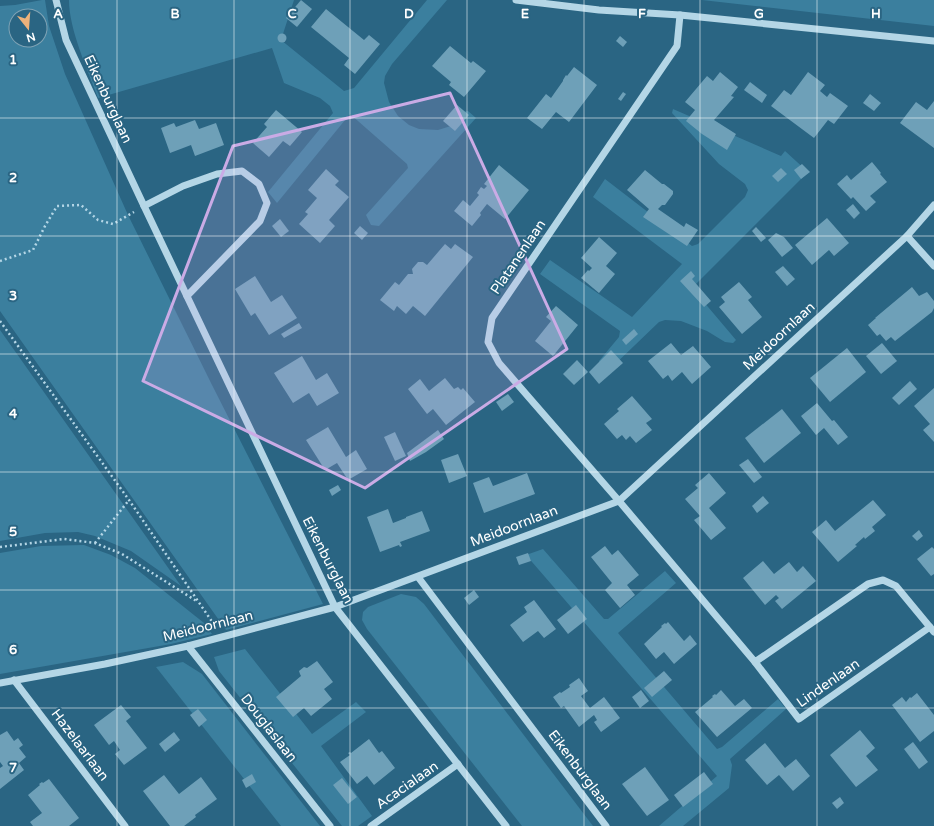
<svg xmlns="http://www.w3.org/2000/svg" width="934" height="826" viewBox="0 0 934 826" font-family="'Varela Round',sans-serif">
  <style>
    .green { fill: #3b7f9e; fill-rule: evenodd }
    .building { fill: #6ea0b8 }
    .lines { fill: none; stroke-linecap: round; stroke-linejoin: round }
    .path { stroke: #b4d6e6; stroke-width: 2.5; stroke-dasharray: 2 3; stroke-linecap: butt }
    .minor { stroke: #b4d6e6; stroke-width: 7 }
    .marked { fill: #caabe5; fill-opacity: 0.2; stroke: #caabe5; stroke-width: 3; stroke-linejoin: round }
    .grid { fill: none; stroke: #fff; stroke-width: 1; stroke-opacity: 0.55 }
    .labels { text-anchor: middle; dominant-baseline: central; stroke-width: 4; stroke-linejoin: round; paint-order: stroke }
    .street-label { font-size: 14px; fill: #fff; stroke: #2a6583 }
    .grid-label { font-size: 13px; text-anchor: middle; font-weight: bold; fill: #fff; stroke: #2a6583; stroke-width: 4; stroke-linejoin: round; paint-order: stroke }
  </style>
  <rect width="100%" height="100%" fill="#2a6583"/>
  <g class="green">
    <path d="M42 0H45L49 26 65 74 128 215 212 385 323 604 226 630 0 311V6L15 5ZM16 16H40V40H16Z"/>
    <path d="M69 0H294L281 40 344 91 354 88 427 0H447L392 64 385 76 384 83 389 102 398 116 409 125 419 129 438 130 451 126 463 112 468 111 476 118 379 226 371 225 366 215 408 168 407 164 350 114 277 203 268 192 333 113 330 106 320 98 284 83 272 48 98 98C88 70 69 30 69 0Z"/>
    <polygon points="702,0 934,0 934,26"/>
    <polygon points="673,109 781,156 785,151 808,172 692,288 736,340 733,343 725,342 707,331 681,321 665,320 659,322 610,369 603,370 599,361 619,337 620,331 540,274 550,260 632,317 682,264 593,197 605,179 692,246 698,244 745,197 748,190 745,184 719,164 672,113"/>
    <polygon points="0,330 181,586 131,551 95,536 78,532 45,533 0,541"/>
    <polygon points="84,545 111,555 135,568 204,623 212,634 171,644 0,674 0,553 41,546"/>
    <polygon points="543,549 604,619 608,619 665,571 676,583 618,633 717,749 722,747 778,699 786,709 730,759 732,765 729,788 683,826 659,826 717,776 526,555"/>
    <polygon points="401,594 416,597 424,604 593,826 522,826 367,629 362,620 363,612 368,607"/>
    <polygon points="245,649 312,734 356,702 366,712 321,746 372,816 358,826 342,826 219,671 214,657"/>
    <polygon points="183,662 202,674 320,826 281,826 156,667"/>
  </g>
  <g class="building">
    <polygon points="301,0 312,9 297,27 286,18"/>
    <polygon points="326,9 364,40 369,35 380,44 355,74 344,65 349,58 311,27"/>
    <circle cx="282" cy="38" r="4.5"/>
    <polygon points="620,36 627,42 623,47 616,41"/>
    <polygon points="450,46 471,63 473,61 486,71 464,97 449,85 451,82 432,66"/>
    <polygon points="574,67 597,85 569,122 556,112 542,129 527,118 546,94 551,98 563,81 563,80 566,75 567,76"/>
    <polygon points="720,72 738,87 731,96 734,97 714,120 736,134 727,150 702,134 686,121 695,110 685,102 707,76 713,81"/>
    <polygon points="808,72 825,85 820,91 827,97 830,93 848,106 834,124 828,120 814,138 771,106 784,90 791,95"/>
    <polygon points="750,82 767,95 762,103 744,90"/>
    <polygon points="623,92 626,94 621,101 618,99"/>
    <polygon points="870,94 881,103 874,111 863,103"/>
    <polygon points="934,101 934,148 900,123 916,102 927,110"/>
    <polygon points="457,105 469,115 455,131 443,121"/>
    <polygon points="276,110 302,132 290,146 283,141 269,157 253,143 267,127 264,124"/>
    <polygon points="195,120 199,129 216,123 224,145 195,156 191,145 170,153 161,128 174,123 176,127"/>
    <polygon points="872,162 881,173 880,174 887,182 870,196 876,202 866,211 853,197 851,199 837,184 847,175 851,180"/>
    <polygon points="802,164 810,172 801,179 794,170"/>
    <polygon points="499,165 529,190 505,219 487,204 480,213 481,215 472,226 454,211 463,200 470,206 479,195 477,193 481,187 484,189 487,186 484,184"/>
    <polygon points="781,168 787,174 778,182 772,176"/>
    <polygon points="326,169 339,181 335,185 349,197 329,220 335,226 320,243 299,224 308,214 305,212 317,198 308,190"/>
    <polygon points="645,170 662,184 664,184 673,191 673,194 665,205 662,205 658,209 684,227 686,223 698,230 687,246 643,217 649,209 627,190"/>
    <polygon points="853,204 860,213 854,219 846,210"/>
    <polygon points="827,218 849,243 834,256 829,250 812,265 795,245"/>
    <polygon points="280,219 289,231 281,237 272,226"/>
    <polygon points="360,226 368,233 362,240 354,233"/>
    <polygon points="756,227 766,238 761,242 752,231"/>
    <polygon points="776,233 784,237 793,248 782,257 768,240"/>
    <polygon points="599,237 617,253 606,266 615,274 599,293 581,278 588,270 589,271 592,268 581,258"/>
    <polygon points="445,244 451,249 455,244 473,257 425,316 413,306 406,314 397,306 394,311 380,300 395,282 399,285 408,274 413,274 412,269 418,262 423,262 427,265"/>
    <polygon points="783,266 795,279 787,286 775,272"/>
    <polygon points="691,271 695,276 692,279 711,301 704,307 680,281"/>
    <polygon points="255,276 271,302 282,295 297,318 269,335 255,313 251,316 235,289"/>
    <polygon points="739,282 752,297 748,300 762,317 742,334 719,307 725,302 721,297"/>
    <polygon points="912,287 919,296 927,292 934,301 934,308 932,312 895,341 891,337 886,341 880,334 877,336 868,325 876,318 875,318"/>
    <polygon points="556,306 578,325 553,356 535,341 551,321 546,317"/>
    <polygon points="299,323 302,328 284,338 281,334"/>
    <polygon points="634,329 638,334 626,345 622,340"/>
    <polygon points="671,343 681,355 693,346 711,367 692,384 682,372 672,381 668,375 663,379 648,361"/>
    <polygon points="882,343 897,361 881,374 866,356"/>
    <polygon points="847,348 866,372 830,402 810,378"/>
    <polygon points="611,350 623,363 599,384 589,372"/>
    <polygon points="302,356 316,380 327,373 339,393 317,406 309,393 293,403 274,373"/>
    <polygon points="577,360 588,372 574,385 563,374"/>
    <polygon points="445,378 454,389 458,387 461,390 463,388 475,402 446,425 433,409 427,414 408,389 420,379 429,391"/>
    <polygon points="910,381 917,389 899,405 892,398"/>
    <polygon points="934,388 934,442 923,430 930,424 914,406"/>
    <polygon points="508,394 514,402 502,411 496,402"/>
    <polygon points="632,396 652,419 646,423 652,430 636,443 630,436 626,440 622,435 617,439 604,424 619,411 617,409"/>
    <polygon points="817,403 832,421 834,420 848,437 838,445 824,428 816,435 801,416"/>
    <polygon points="782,409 801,433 764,463 745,438"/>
    <polygon points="328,427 346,457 356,450 367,469 348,480 337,463 325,470 306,440"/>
    <polygon points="438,430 444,439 426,452 410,461 407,453"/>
    <polygon points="395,432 406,456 395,461 384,437"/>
    <polygon points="458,454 467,476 449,483 441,460"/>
    <polygon points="748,459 762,477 754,483 739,465"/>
    <polygon points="527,473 535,494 484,513 473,483 489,477 493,486"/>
    <polygon points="709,473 726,493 709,508 726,528 711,540 694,520 700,516 685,499 698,488 695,485"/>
    <polygon points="338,485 341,490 332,496 329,490"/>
    <polygon points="763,496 769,503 757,513 752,506"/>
    <polygon points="873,500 886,515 872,527 875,531 865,539 864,537 855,545 857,546 838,562 812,532 826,520 835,531"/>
    <polygon points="388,509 393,523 406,518 406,517 422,511 430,531 400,542 402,546 400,547 399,545 380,552 367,517"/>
    <polygon points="919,530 923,536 917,541 912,536"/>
    <polygon points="605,546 612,555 618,550 639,575 627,585 635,595 620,608 605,590 612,583 591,557"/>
    <polygon points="932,547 934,549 934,574 931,576 917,559"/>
    <polygon points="528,553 531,561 519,565 516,557"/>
    <polygon points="763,561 774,574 789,562 797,572 803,566 816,581 782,609 775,601 779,598 776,595 765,605 743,578"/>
    <polygon points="474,590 479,597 469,605 464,598"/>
    <polygon points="534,600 556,629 544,638 538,631 523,642 510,625 527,612 524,607"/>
    <polygon points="576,605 587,619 568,634 557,620"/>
    <polygon points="668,622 684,641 690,635 697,644 674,664 664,652 656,659 644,644 662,627 661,626 665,623 666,624"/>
    <polygon points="317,661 333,682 324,689 332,699 311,716 304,708 293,717 276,697 301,676 300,674 299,671 304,667 307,668"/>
    <polygon points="664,671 672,680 652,697 644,688"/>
    <polygon points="579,678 588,691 581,696 590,708 604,697 620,718 601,732 594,722 597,720 594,715 579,727 564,706 561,708 553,697 560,692 561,693 570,687 569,685"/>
    <polygon points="641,690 649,701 640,708 632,697"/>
    <polygon points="721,690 735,706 744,699 752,708 717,737 695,712 713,697 712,696 715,694 716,695"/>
    <polygon points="917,693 934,715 934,731 920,742 892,705 902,697 906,702 910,697 911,698"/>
    <polygon points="121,705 131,717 126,721 147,748 124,765 115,754 120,750 114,741 109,745 94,725"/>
    <polygon points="198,709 207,720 199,727 190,715"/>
    <polygon points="860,730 875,748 866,756 878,770 856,787 830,755"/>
    <polygon points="7,731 14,741 18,738 23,745 19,748 26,757 19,763 24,770 0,789 0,768 3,766 0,762 0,735"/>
    <polygon points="174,732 180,740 165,752 159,744"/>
    <polygon points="369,739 379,753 382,751 395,768 374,785 367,776 357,784 340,762 350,755 348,753 350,752 351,753"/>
    <polygon points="913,742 928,762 919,769 904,749"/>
    <polygon points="765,743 785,768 796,759 810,776 793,791 779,775 767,785 745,760"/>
    <polygon points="645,767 669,800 647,816 622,784"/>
    <polygon points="704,772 713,784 683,807 674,795"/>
    <polygon points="252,774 256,782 246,788 242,780"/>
    <polygon points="164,775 179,794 201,777 217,799 195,815 196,817 184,826 170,826 143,791"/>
    <polygon points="342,778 357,797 348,804 333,785"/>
    <polygon points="49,779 79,818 69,826 33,826 30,822 42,813 28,795 40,785 39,784 42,782 43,783"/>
    <polygon points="840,797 844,803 837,809 832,803"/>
  </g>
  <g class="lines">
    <g class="path">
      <polyline points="0,261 33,250 45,226 57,206 81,205 98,220 113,224 134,212"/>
      <polyline points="0,321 129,500 215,626"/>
      <polyline points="95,543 129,500"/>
      <polyline points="0,547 64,539 95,543 122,554 198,602"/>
    </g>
    <g class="minor">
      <polyline points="56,0 66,40 144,206 335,607 506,826"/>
      <polyline points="516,0 599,10 680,15 934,41"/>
      <polyline points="680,15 677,46 492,318 488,342 499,363 619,501 755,662 868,584 883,580 896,586 934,632"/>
      <polyline points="144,206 183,186 217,174 242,171 259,184 267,203 260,221 187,296"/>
      <polyline points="907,236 934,266"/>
      <polyline points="418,577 606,826"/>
      <polyline points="188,646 330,826"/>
      <polyline points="755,662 799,719 930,627"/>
      <polyline points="14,680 125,826"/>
      <polyline points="0,683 105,664 188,646 335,607 619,501 907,236 934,205"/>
      <polyline points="371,826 458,764"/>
    </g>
  </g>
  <path class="marked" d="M450 93 567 349 365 488 143 381 233 146Z"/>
  <path class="grid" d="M117 0V826M234 0V826M350 0V826M467 0V826M584 0V826M700 0V826M817 0V826M0 118H934M0 236H934M0 354H934M0 472H934M0 590H934M0 708H934"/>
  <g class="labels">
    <g class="street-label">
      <text transform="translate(108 99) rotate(65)">Eikenburglaan</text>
      <text transform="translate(518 257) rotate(-56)">Platanenlaan</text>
      <text transform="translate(779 336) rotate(-43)">Meidoornlaan</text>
      <text transform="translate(514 526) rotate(-21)">Meidoornlaan</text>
      <text transform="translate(328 560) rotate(63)">Eikenburglaan</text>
      <text transform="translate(208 626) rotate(-14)">Meidoornlaan</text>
      <text transform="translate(828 683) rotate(-35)">Lindenlaan</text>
      <text transform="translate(269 728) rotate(52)">Douglaslaan</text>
      <text transform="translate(80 745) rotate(53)">Hazelaarlaan</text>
      <text transform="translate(580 770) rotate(53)">Eikenburglaan</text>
      <text transform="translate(407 785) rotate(-35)">Acacialaan</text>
    </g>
  </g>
  <g class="grid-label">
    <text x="58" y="18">A</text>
    <text x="175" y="18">B</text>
    <text x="292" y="18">C</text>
    <text x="409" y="18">D</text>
    <text x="525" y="18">E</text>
    <text x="642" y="18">F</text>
    <text x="759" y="18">G</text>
    <text x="876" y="18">H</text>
    <text x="13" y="64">1</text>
    <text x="13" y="182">2</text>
    <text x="13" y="300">3</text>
    <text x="13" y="418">4</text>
    <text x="13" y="536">5</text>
    <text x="13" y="654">6</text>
    <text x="13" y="772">7</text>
  </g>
  <g transform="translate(28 28) rotate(163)"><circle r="19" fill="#2a6583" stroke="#7fa3b5"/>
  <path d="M0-3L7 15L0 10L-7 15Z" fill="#edb27b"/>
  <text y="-6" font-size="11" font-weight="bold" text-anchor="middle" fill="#ffffff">N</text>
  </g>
</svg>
